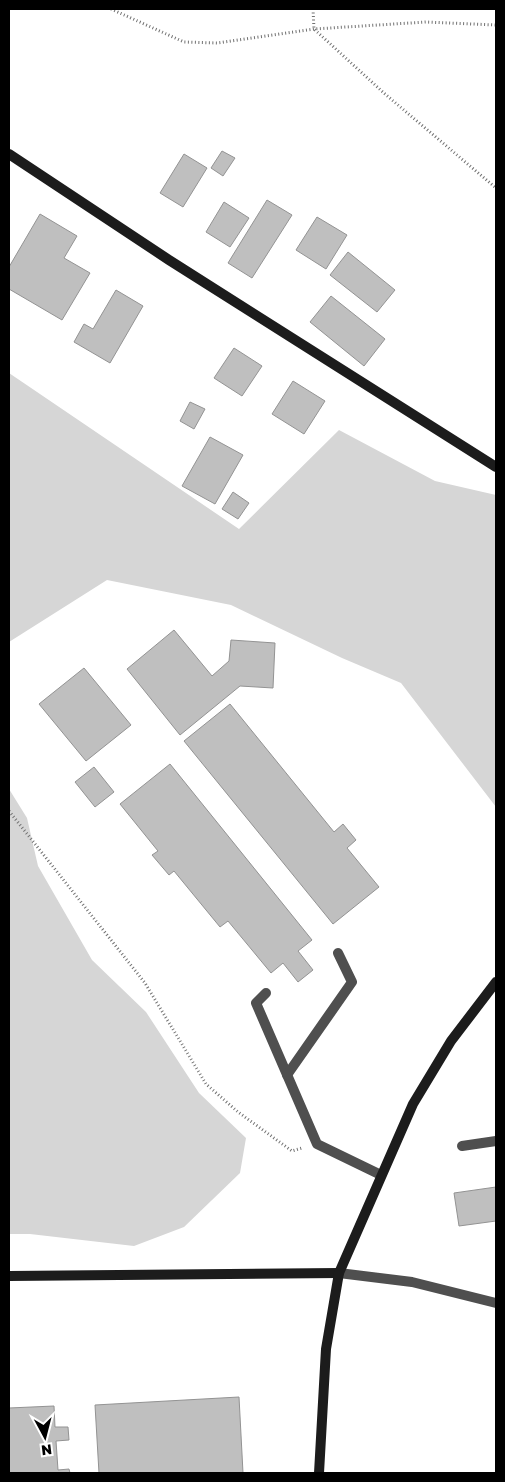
<svg xmlns="http://www.w3.org/2000/svg" width="505" height="1482" viewBox="0 0 505 1482" font-family="'Golos Text',sans-serif">
  <style>
    .green { fill: #d6d6d6 }
    .building { fill: #bfbfbf; stroke: #939393 }
    .lines { fill: none; stroke-linecap: round; stroke-linejoin: round }
    .path { stroke: #717171; stroke-width: 3; stroke-dasharray: 1 2.5; stroke-linecap: butt }
    .lane { stroke: #4f4f4f; stroke-width: 10 }
    .street { stroke: #4f4f4f; stroke-width: 10 }
    .secondary { stroke: #1c1c1c; stroke-width: 10 }
  </style>
  <rect width="100%" height="100%" fill="#fff"/>
  <g class="green">
    <polygon points="9,373 239,529 339,430 435,481 496,495 496,807 401,683 342,658 231,605 107,580 9,642"/>
    <polygon points="9,789 27,818 38,866 92,960 146,1012 199,1093 246,1138 240,1173 184,1227 134,1246 30,1234 9,1234"/>
  </g>
  <g class="building">
    <polygon points="222,151 235,158 223,176 211,168"/>
    <polygon points="184,154 207,168 183,207 160,193"/>
    <polygon points="267,200 292,215 252,278 228,263"/>
    <polygon points="224,202 249,218 230,247 206,232"/>
    <polygon points="40,214 77,236 64,258 90,273 62,320 9,289 9,267"/>
    <polygon points="317,217 347,235 326,269 296,250"/>
    <polygon points="348,252 395,290 377,312 330,275"/>
    <polygon points="116,290 143,306 110,363 74,342 84,324 93,329"/>
    <polygon points="331,296 385,339 364,366 310,322"/>
    <polygon points="234,348 262,366 242,396 214,378"/>
    <polygon points="293,381 325,401 304,434 272,414"/>
    <polygon points="190,402 205,409 194,429 180,421"/>
    <polygon points="210,437 243,455 215,504 182,486"/>
    <polygon points="233,492 249,503 238,519 222,509"/>
    <polygon points="174,630 212,676 229,661 231,640 275,643 273,688 240,686 180,735 127,669"/>
    <polygon points="84,668 131,725 86,761 39,704"/>
    <polygon points="230,704 334,832 343,824 356,840 347,848 379,887 333,924 184,741"/>
    <polygon points="170,764 312,940 298,951 313,970 298,982 283,963 271,973 228,921 220,927 174,871 169,875 152,855 158,851 120,804"/>
    <polygon points="94,767 114,792 95,807 75,782"/>
    <polygon points="496,1187 496,1221 459,1226 454,1193"/>
    <polygon points="239,1397 243,1473 99,1473 95,1405"/>
    <polygon points="54,1406 55,1427 68,1427 69,1440 56,1441 58,1470 69,1469 70,1473 9,1473 9,1408"/>
  </g>
  <g class="lines">
    <g class="path">
      <polyline points="111,9 184,42 217,43 314,29 426,22 496,25"/>
      <polyline points="313,9 314,29 385,94 496,188"/>
      <polyline points="9,811 145,983 206,1084 238,1112 292,1151 302,1148"/>
    </g>
    <g class="lane">
      <polyline points="266,993 256,1003 317,1144 381,1175"/>
      <polyline points="287,1075 352,982 338,953"/>
    </g>
    <g class="street">
      <polyline points="462,1146 496,1141"/>
      <polyline points="339,1273 412,1282 496,1303"/>
    </g>
    <g class="secondary">
      <polyline points="9,154 169,260 496,467"/>
      <polyline points="9,1276 339,1273"/>
      <polyline points="319,1473 326,1349 339,1273 413,1104 451,1041 496,982"/>
    </g>
  </g>
  <rect width="505" height="1482" fill="none" stroke="#000000" stroke-width="20"/>
  <g transform="translate(45 1437) rotate(173)" stroke="#ffffff" stroke-width="4" paint-order="stroke">
  <path d="M0-4L9 19L0 12L-9 19Z" fill="#000000"/>
  <text y="-8" font-size="14" font-weight="bold" text-anchor="middle" fill="#000000">N</text>
  </g>
</svg>
